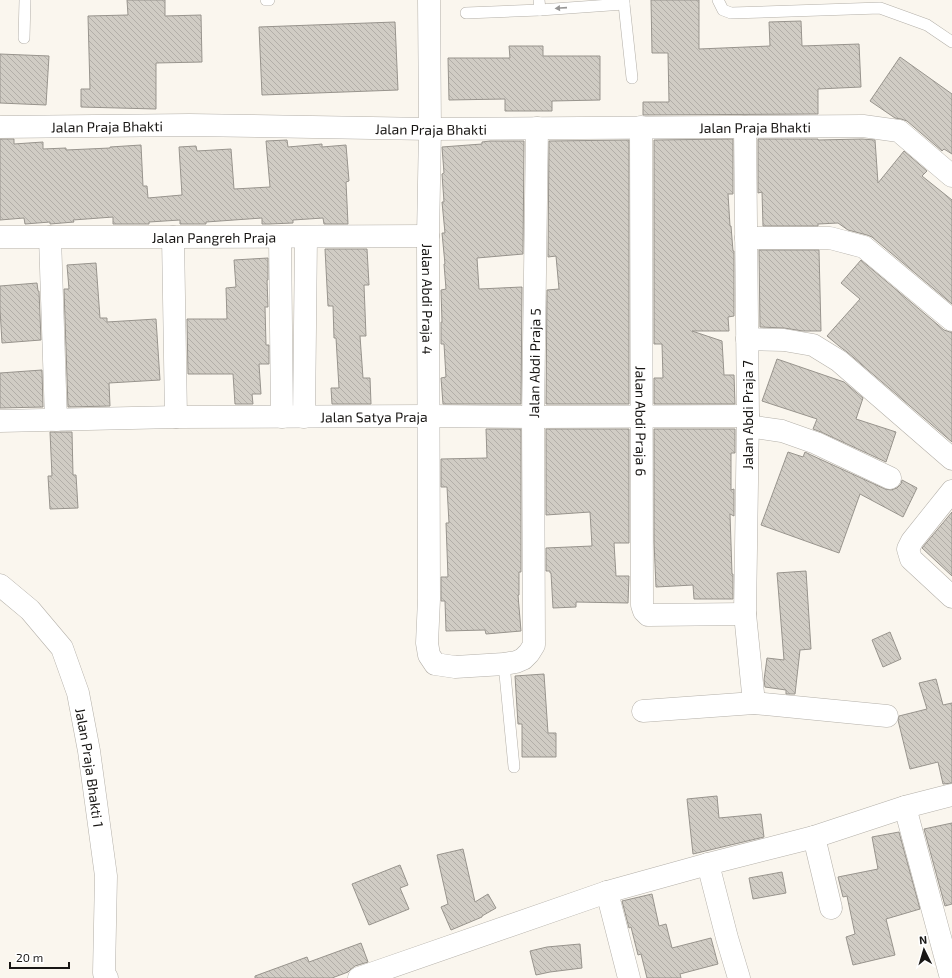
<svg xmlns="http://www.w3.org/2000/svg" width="952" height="978" viewBox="0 0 952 978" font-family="'Exo 2',sans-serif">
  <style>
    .building { fill: url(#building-back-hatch); stroke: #98948d }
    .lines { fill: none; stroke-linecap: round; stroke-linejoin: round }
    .lane-casing { stroke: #b4b0a9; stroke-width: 12 }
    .street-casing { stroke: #b4b0a9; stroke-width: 23 }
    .lane { stroke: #fff; stroke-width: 11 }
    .street { stroke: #fff; stroke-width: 22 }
    .oneway { fill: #979695 }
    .labels { text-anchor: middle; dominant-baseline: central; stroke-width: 3; stroke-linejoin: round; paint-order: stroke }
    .street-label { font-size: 14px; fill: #181614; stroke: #fff }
  </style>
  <defs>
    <pattern id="building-back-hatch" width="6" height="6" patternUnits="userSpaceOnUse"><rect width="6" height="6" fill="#d0ccc4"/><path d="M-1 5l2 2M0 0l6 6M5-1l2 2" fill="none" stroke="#b2aea8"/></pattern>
  </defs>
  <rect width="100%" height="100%" fill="#faf6ee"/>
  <g class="building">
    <polygon points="127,0 165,0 165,16 201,15 202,62 156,63 156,109 81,107 81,89 90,89 88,16 128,15"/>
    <polygon points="651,0 699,0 699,49 770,46 769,22 801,21 802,46 859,44 861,87 818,89 818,114 643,115 643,102 669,102 668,53 652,53"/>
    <polygon points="395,22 398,90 262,95 259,27"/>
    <polygon points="509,46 543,46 543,56 600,56 600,100 552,101 552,111 505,111 505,99 449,100 448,58 510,58"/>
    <polygon points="0,54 49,56 46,105 0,103"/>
    <polygon points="900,57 952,94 952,154 944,149 942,151 907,121 901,119 895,118 870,101"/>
    <polygon points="0,139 14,139 14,144 43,142 43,149 66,148 66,150 110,148 110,147 141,145 143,186 147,186 148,198 182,195 179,147 196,146 197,151 231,149 234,189 270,187 266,141 287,140 288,147 322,144 322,147 346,145 349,181 346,182 348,224 324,224 323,218 293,220 293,223 269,224 262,224 262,218 206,222 206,224 180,224 180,220 149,222 149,224 113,224 113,217 73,220 74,222 50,224 50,222 25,224 24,218 0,220"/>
    <polygon points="733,139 733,194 728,194 730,226 731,226 733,251 734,251 734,316 728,317 729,331 692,331 722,341 724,375 734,375 735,404 654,404 654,378 663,378 662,344 654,344 654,140"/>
    <polygon points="758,139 818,139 818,140 862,139 875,140 878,183 904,151 927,171 922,176 952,200 952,304 872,237 867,235 848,230 838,223 818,224 818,226 763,226 762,192 758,193"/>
    <polygon points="629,140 629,404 546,404 547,290 559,289 556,256 548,257 549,141"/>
    <polygon points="490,141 524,141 523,254 477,258 479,289 522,287 521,404 443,404 441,378 446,377 444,344 441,344 441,322 442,322 441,290 446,289 444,264 445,264 442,233 445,233 442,202 444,202 442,174 444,173 442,147 482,144 482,142"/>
    <polygon points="325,249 367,249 369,285 364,285 366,336 360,336 363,378 370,378 371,404 332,404 331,388 339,388 336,338 334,338 333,306 328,306"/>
    <polygon points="759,250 819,250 821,331 803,331 784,328 760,327"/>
    <polygon points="268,258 268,280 267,280 268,307 265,307 266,345 269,345 269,364 259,364 261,394 252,394 253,404 235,404 233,374 188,374 187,319 227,319 226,288 236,287 234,260"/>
    <polygon points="861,260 944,330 950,332 952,332 952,442 847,352 839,346 827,336 860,299 841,283"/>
    <polygon points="96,263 100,318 107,318 107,322 156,319 160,380 109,383 110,406 68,407 64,289 69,289 67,265"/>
    <polygon points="37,283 38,291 39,291 41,340 2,343 0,309 0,286"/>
    <polygon points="777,359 844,382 863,398 856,419 896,432 886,462 821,432 813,429 817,419 762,401"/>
    <polygon points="42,370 43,407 0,408 0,373"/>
    <polygon points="486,429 521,429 521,572 519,572 519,595 518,595 521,631 486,634 485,630 446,631 445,601 441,601 441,577 448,577 446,523 449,523 447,487 441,487 441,459 487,458"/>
    <polygon points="546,429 629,429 629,543 614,543 616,576 629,576 628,603 576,602 576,607 553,608 551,573 550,573 550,571 546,571 546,548 592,546 590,512 546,515"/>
    <polygon points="654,429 735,429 735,453 731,453 731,490 734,489 734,516 730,514 732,574 733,574 733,599 694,599 693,585 656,587 654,542"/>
    <polygon points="50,432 72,432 73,475 76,475 78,508 50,509 48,476 52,476"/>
    <polygon points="788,452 803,457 805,452 811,455 885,489 891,490 897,488 901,484 902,480 917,488 903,517 860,494 839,553 761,525"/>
    <polygon points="952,512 952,576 922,548"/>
    <polygon points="806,571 811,649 800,650 795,694 786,694 786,690 765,687 764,680 767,658 784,660 777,573"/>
    <polygon points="890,632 901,659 883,667 872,640"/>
    <polygon points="544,674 548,733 556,733 556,757 522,757 522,724 518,724 515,676"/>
    <polygon points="936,679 943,705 952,703 952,783 943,784 938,762 910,769 898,720 899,716 927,709 919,683"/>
    <polygon points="717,796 719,818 761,814 764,837 693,854 687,799"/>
    <polygon points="952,823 952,904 945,906 924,829"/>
    <polygon points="899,832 920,909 886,919 895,955 853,965 846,937 855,934 847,896 843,897 838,877 878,869 872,837"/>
    <polygon points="463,849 475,902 488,894 496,908 482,916 482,917 451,930 441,907 448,904 437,855"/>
    <polygon points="400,865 408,885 400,888 409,909 369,925 352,884"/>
    <polygon points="782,872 786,893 753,899 749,878"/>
    <polygon points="652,894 659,926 666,924 672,948 711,938 718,964 680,974 681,978 647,978 641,954 638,955 631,927 629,928 622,901"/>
    <polygon points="361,943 368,962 355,966 350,970 348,972 332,978 255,978 255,976 307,957 309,962"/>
    <polygon points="580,944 582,968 550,972 536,975 530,951 547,947"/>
  </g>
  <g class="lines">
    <defs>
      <g id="lane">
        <polyline points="266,0 269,0"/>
        <polyline points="539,0 540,10 624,4 624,0"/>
        <polyline points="718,0 723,10 731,13 880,8 927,25 952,42"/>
        <polyline points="624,4 632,78"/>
        <polyline points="466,13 540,10"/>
        <polyline points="24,38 25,0"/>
        <polyline points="504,664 514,767"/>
      </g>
      <g id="street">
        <path id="s1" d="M429 0 430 129 428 236 429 599 427 643 429 655 435 664 455 667 504 664 516 662 523 659 529 653 534 645 533 417 537 128"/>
        <path id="s2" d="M0 127 189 125 430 129 863 126 899 131 952 176"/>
        <path id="s3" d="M641 127 642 605 644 611 648 615 745 614"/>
        <polyline points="745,127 748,416 745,614 754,703"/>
        <path id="s4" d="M0 237H173L428 236"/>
        <polyline points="50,237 56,420"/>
        <polyline points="173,237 176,417"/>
        <polyline points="280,237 282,417"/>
        <polyline points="746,238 830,238 864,247 952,320"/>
        <polyline points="747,339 784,340 813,345 839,361 952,459"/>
        <polyline points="304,417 306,237"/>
        <path id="s5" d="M0 421 176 417 428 416 533 417 748 416"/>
        <polyline points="748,426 782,431 816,443 890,478"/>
        <polyline points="952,491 912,541 908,549 911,559 952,597"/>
        <path id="s6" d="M0 585 30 610 62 648 78 693 89 751 106 876 104 973 107 978"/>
        <polyline points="643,711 754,703 887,716"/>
        <polyline points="905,807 951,978"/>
        <polyline points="814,837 831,908"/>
        <polyline points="708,864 727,938 739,978"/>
        <polyline points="607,892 629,978"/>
        <polyline points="359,978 607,892 708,864 814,837 905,807 952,795"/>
      </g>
    </defs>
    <use href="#lane" class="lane-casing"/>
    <use href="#street" class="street-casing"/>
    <use href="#lane" class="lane"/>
    <use href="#street" class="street"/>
  </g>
  <defs><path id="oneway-solid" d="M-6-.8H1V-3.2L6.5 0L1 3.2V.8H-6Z"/></defs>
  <use class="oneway" href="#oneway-solid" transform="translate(561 8) rotate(176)"/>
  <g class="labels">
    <g class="street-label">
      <text stroke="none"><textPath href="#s2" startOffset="107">Jalan Praja Bhakti</textPath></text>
      <text stroke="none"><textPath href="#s2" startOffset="755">Jalan Praja Bhakti</textPath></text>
      <text stroke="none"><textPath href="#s2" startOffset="431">Jalan Praja Bhakti</textPath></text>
      <text stroke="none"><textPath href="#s4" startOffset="214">Jalan Pangreh Praja</textPath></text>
      <text stroke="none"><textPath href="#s1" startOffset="299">Jalan Abdi Praja 4</textPath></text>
      <text stroke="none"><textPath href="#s1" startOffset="1055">Jalan Abdi Praja 5</textPath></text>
      <text transform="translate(747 415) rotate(-90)">Jalan Abdi Praja 7</text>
      <text stroke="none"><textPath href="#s5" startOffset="374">Jalan Satya Praja</textPath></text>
      <text stroke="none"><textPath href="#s3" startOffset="294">Jalan Abdi Praja 6</textPath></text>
      <text stroke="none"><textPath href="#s6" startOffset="212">Jalan Praja Bhakti 1</textPath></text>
    </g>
  </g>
  <g transform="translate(924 950) rotate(355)" stroke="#ffffff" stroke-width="3" paint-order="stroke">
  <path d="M0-3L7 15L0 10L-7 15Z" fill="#181614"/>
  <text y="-6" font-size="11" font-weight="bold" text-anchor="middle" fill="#181614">N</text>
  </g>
  <path d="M10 962v6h59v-6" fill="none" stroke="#181614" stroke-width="2"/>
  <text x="16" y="962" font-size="12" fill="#181614" stroke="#ffffff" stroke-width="3" paint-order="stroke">20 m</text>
</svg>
